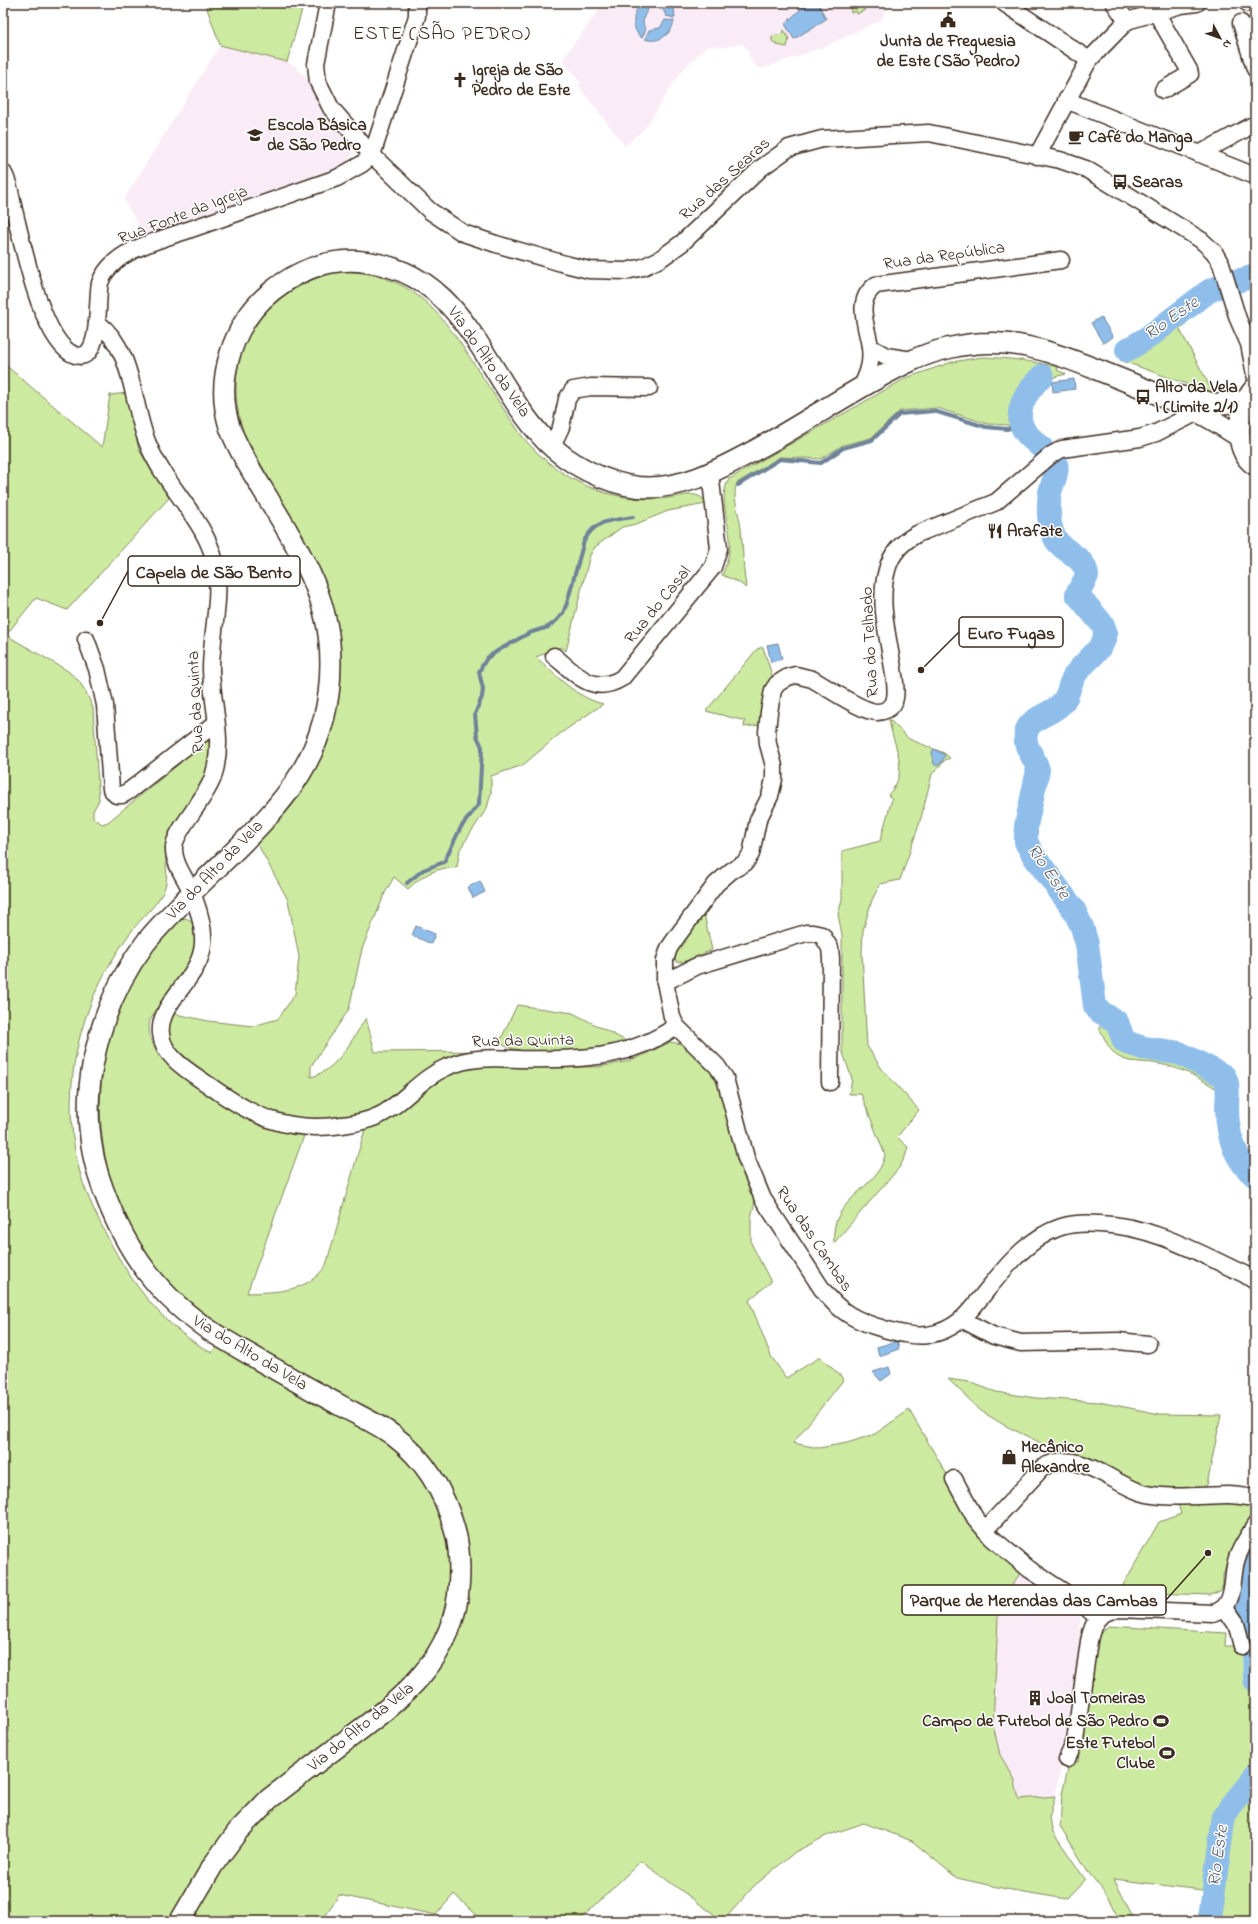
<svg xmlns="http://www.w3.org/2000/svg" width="1258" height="1924" viewBox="0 0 1258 1924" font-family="'Indie Flower',sans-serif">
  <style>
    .built { fill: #faecf6 }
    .green { fill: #cdeaa1; stroke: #848a60 }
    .water { fill: #90beea; stroke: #6e8398 }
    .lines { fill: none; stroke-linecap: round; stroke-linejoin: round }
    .stream { stroke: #6e8398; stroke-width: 4 }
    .river { stroke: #90beea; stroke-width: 24 }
    .minor-casing { stroke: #3b2a1e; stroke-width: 19 }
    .major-casing { stroke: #3b2a1e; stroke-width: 23 }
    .minor { stroke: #fff; stroke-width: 16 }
    .major { stroke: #fff; stroke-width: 20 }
    .labels { text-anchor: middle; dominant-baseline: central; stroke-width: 3; stroke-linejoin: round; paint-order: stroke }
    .poi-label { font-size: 17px; font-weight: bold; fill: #3b2a1e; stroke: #fff; text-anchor: start }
    .street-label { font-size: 17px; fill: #3b2a1e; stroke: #fff }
    .water-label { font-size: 18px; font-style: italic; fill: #595e65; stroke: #fff }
    .quarter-label { font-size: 19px; letter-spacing: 1px; fill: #3b2a1e; stroke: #fff }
    .leader { fill: none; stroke: #3b2a1e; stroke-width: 1.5 }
    .callout-dot { fill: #3b2a1e; stroke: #fff; stroke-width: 1.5 }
    .callout { fill: #fff; stroke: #3b2a1e; stroke-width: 1.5 }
    .callout-label { font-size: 18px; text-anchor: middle; font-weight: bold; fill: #3b2a1e }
  </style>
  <rect width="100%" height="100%" fill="#fff"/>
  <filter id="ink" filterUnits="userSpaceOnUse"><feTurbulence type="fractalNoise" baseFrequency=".025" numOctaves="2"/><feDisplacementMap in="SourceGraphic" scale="8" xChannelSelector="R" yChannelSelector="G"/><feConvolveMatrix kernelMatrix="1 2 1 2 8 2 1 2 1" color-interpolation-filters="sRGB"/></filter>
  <g filter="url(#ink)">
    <g class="built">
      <polygon points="604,3 887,3 883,19 826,46 765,68 758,68 751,61 748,50 743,44 723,47 707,46 680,73 647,126 625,146 578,85 581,83 562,60"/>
      <polygon points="220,45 287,62 296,67 305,77 312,75 316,95 322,108 355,145 352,154 346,164 337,172 145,238 124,199"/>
      <polygon points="1023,1570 1074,1606 1080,1615 1080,1632 1083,1639 1077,1688 1055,1796 1019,1799 1014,1778 1000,1755 993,1725 998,1617 1002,1603 1011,1585"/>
    </g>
    <g class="green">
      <polygon points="205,3 304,3 287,62 220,45"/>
      <polygon points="849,3 856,3 865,10 857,14 856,11 851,13"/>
      <polygon points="784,30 789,39 787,47 777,45 772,41 772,36 782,34"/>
      <path d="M338 271C413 272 441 312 478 370 492 392 507 414 522 436 559 481 610 504 668 498 681 497 699 488 706 504L668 511 636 524 622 527 595 547 590 555 566 651 561 647 536 657C557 676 575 697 603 704L561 733 523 765 491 776V793L487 808 460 849 457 867C435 868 424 874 408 889L394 877 385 893 362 949 349 1009 311 1066V1077C338 1070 352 1039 366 1018L375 1052 495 1051 385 1107 348 1119 291 1122 233 1098 175 1052 168 1041 167 1026 171 1013 208 1021 253 1026 278 1019 295 994 299 957 288 900 257 843C271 828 287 814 298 797 347 728 352 648 321 571L244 434C217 354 260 292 338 271Z"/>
      <polygon points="1218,291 1219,296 1194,314 1180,330 1214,394 1120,360 1151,341"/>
      <path d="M982 357C1008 358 1032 361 1058 367L1057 370 1066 374 1046 379 1040 373C1024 386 1017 402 1018 423L1008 425 988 424 937 408 900 411 871 438 843 445 821 459 780 457 737 483C731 497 740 514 741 529 743 549 743 568 746 588L738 582 722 575C727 564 730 552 730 540 729 520 718 497 729 479L906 378 952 362Z"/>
      <path d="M3 363 102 447 110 395 127 393 139 450 169 498 67 610 36 598 6 635 68 671 78 680 86 692 93 708 99 800 93 811V818L102 824 108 822 180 763 206 737C211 743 210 749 209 757 208 783 190 805 177 827 174 832 168 839 167 845 163 860 170 875 164 890 157 906 141 918 131 932 122 944 113 958 106 971 72 1033 61 1108 81 1176 87 1197 98 1218 108 1238 132 1285 165 1328 212 1353L227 1329C202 1313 178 1294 158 1270 91 1189 81 1068 135 977 148 957 163 928 185 918 193 920 194 924 195 931 199 967 168 993 150 1020 146 1040 156 1050 168 1064L305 1133 247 1293C277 1292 309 1292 326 1265L365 1129 387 1120 418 1092 451 1071 476 1066 598 1067 625 1062 644 1055 670 1042 682 1044 693 1049 718 1078 742 1172 756 1199 751 1217V1243L771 1282 749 1300 771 1356 786 1378 820 1357 844 1379 793 1443 819 1448 847 1443 875 1434 909 1410 949 1478 1023 1570C1011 1585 1003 1599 998 1617L993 1725 1000 1755 1014 1778 1019 1799 1055 1796 1049 1819 1053 1832 1085 1879 1066 1899 1006 1889 957 1878 912 1841 864 1823 826 1836 795 1852 754 1886 723 1921 641 1861 581 1919 566 1921H483L454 1894 436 1915 339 1895 321 1921H3Z"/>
      <polygon points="763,647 773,678 762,725 744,727 745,721 706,711 757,649"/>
      <path d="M889 719 909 739 944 753 950 758 945 760 932 774 920 822 900 880 880 884 872 900 863 930 862 953 867 1046 882 1069 919 1110 897 1137 908 1147 905 1157 899 1168 834 1243C829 1198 878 1190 885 1155L861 1094H849L852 1079 842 1050V935L838 914 842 900V851L880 841 892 799 888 795C912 770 892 745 889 719Z"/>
      <polygon points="704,914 712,950 683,962 677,962 675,958 677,952"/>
      <path d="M517 1005 573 1013 632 1044C595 1049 533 1062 499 1043Z"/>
      <path d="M1105 1018 1115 1026 1117 1037 1121 1045 1130 1049 1178 1057 1217 1075 1222 1081 1223 1093C1205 1081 1181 1067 1159 1064 1146 1061 1129 1064 1117 1056 1109 1050 1104 1037 1099 1028Z"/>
      <polygon points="948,1379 969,1382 996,1392 1036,1398 1099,1402 1160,1414 1221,1415 1207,1485 1200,1489 1159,1492 1056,1456 1045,1445 1004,1425 981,1411"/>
      <polygon points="1226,1501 1255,1505 1255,1511 1244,1526 1227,1562 1223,1575 1223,1586 1220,1591 1211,1595 1119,1592 1159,1522 1181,1514 1178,1504 1212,1504"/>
      <polygon points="1108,1626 1226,1633 1225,1646 1249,1646 1250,1679 1255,1689 1255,1769 1220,1815 1209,1891 1114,1879 1135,1921 1121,1921 1109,1898 1089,1873 1060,1826 1062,1794 1070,1760 1078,1762 1095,1639"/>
      <polygon points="1255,1784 1255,1921 1217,1921 1215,1917 1228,1817"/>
    </g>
    <g class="water">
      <path d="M643 3 648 10C643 16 641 23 646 29L642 38C631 30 631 11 643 3Z"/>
      <polygon points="646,3 671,3 674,9 675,18 666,16 662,7 656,6 650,8"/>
      <polygon points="807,3 818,3 826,19 794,39 785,24"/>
      <path d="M665 20 674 21C672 34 658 44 645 39L649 30 660 28Z"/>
      <polygon points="1101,317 1113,337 1103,343 1091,323"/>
      <polygon points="1074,379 1075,389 1053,392 1052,382"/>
      <polygon points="778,643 782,659 771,662 767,645"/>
      <polygon points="934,749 945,755 942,762 937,766 934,764 932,752"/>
      <polygon points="480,881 485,892 473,898 468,887"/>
      <polygon points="416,926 435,934 431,944 412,935"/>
      <polygon points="897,1341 899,1349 879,1356 877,1347"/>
      <polygon points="889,1367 891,1374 881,1381 873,1372"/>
    </g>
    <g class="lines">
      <g class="stream">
        <polyline points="738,485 780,459 821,463 843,448 872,440 900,414 934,411 986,427 1007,429 1021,424"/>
        <path d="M407 883 423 870 444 862 461 827 479 804 482 747 477 736 475 714 482 697 483 689 479 672 482 666 487 658 499 650 529 633 548 627 556 621 563 613 567 603 584 541C596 519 610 521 633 517"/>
      </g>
      <g class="river">
        <polyline points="1237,281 1255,276"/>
        <polyline points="1127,350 1147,338 1209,291 1216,288"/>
        <path d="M1041 447C1035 441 1025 435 1022 426 1014 407 1030 388 1042 376"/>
        <path d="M1055 460C1060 472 1052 482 1050 493 1048 506 1048 524 1054 536 1061 553 1086 555 1087 576L1077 594 1103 625C1113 645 1084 660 1075 675 1068 685 1070 696 1060 705 1051 714 1031 718 1027 730 1021 746 1035 756 1038 770L1026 826V842L1034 856 1074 910 1082 927 1087 944 1095 1006 1099 1011 1117 1022 1124 1041 1128 1043 1143 1048 1179 1053 1224 1076C1230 1086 1227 1096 1227 1107 1227 1133 1234 1159 1255 1176"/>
        <polyline points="1255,1557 1246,1595 1254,1645 1255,1680"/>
        <polyline points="1211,1921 1210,1918 1224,1815 1255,1777"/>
      </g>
      <defs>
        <g id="minor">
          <polyline points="328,3 316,64 318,82 331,108 372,155 430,211 463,233 496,244 565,264 589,270 626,271 643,267 660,259 682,243 761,168 789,148 822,139 929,133 1060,160 1086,169 1201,240 1214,252 1221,264 1238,319 1249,344 1255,375"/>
          <polyline points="1004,3 1089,60"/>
          <polyline points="1114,3 1127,21"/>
          <polyline points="1247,3 1255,4"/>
          <polyline points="1156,12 1189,70 1190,74 1163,90"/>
          <polyline points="1241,23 1255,69"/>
          <polyline points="1066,100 1255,176"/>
          <polyline points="1199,154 1255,124"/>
          <polyline points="1037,156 1089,60 1127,21 1181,5 1197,3"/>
          <path d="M3 172C10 183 11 198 14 210 22 241 42 344 75 355 103 364 96 297 100 283 103 274 109 267 116 261 133 246 172 236 194 228 241 212 289 195 337 178L362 164 372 155 412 32 417 16V3"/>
          <path d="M97 322C135 351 131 403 148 444 165 487 210 524 216 568 221 600 211 637 211 670 212 706 225 741 213 777 206 799 175 830 174 847 173 863 185 877 191 891 198 907 204 926 203 943 202 978 157 1002 161 1034 163 1058 192 1073 210 1086 253 1117 288 1133 342 1125 358 1123 374 1120 387 1111 408 1097 423 1077 447 1067 471 1056 495 1058 520 1059 576 1060 629 1060 676 1026"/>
          <polyline points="870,347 886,356 912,360"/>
          <path d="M860 389C868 375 872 363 870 347 867 325 854 301 876 285L1061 260"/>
          <path d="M1198 412 1156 433 1140 438 1062 449 1051 455 996 502 917 534C902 542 891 554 887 570 878 601 888 637 893 668 894 677 897 689 895 698 894 709 881 714 871 711 855 707 828 688 812 679L796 675 788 677 777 684 773 690 769 712 767 732 768 744 774 766V779L770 796 758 820 751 854 745 863 731 871 716 884 678 935 669 948 665 960V982L672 1017 676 1026 717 1066 725 1078 746 1158 763 1199 822 1289C839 1312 856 1321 884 1329 898 1333 913 1337 928 1335 962 1329 972 1307 992 1284 1010 1261 1033 1236 1061 1227 1073 1223 1087 1223 1100 1224 1152 1226 1197 1252 1244 1274L1255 1281"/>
          <polyline points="552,446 561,427 567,399 573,390 591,387 649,388"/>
          <polyline points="86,639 97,669 105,705 111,789 116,795 122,795 129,791 216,723"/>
          <path d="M554 656C576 674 593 696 622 678L713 567 719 548 710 473"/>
          <polyline points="665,982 697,966 806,933 813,933 822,935 830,948 831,958 830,1082"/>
          <polyline points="963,1320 994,1336 1021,1343 1118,1341 1148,1344"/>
          <polyline points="954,1479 975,1518 992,1538 1029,1569 1081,1603 1098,1618"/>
          <path d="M985 1530 1042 1468C1075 1447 1109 1481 1140 1492 1163 1500 1203 1495 1228 1495 1237 1495 1246 1497 1255 1498"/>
          <polyline points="1225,1608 1236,1624 1242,1646"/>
          <path d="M1067 1759 1075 1741 1089 1641C1093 1621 1098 1613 1118 1609L1213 1613C1238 1607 1230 1577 1237 1558 1241 1546 1249 1536 1255 1525"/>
        </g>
        <g id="major">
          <path d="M1255 388C1238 406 1231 450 1255 465"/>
          <polyline points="1179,396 1217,404 1246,401"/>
          <path d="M180 1921 213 1865 238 1831 269 1799C294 1780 319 1761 344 1742 400 1700 455 1660 459 1584 460 1566 460 1548 455 1531 445 1493 426 1460 394 1436 377 1423 355 1414 336 1403 295 1381 255 1358 215 1334 159 1298 126 1252 103 1189 88 1150 85 1104 93 1063 101 1021 118 980 144 945 155 930 170 916 183 902 259 823 337 773 330 650 327 590 293 540 263 490 251 470 238 450 230 428 214 380 233 322 272 291 297 271 327 259 358 261 466 269 483 375 545 440 568 464 605 483 638 487 682 491 722 468 759 448 809 421 859 385 911 361 934 350 965 343 990 343 1030 342 1067 358 1103 372 1136 385 1168 398 1200 413 1214 420 1227 429 1240 437"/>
        </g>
      </defs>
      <use href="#minor" class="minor-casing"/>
      <use href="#major" class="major-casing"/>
      <use href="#minor" class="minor"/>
      <use href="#major" class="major"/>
    </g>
  </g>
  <defs>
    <symbol id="civic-bare" viewBox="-9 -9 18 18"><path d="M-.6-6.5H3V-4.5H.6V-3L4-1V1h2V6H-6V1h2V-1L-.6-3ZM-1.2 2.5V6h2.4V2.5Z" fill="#3b2a1e" stroke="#fff" stroke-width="2.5" paint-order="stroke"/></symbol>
    <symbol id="church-bare" viewBox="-9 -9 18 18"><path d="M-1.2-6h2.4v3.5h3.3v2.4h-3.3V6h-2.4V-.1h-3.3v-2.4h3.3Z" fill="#3b2a1e" stroke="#fff" stroke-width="2.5" paint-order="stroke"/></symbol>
    <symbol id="school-bare" viewBox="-9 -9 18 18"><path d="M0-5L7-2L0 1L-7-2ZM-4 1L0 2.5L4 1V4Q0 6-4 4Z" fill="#3b2a1e" stroke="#fff" stroke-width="2.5" paint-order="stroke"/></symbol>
    <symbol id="cafe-bare" viewBox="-9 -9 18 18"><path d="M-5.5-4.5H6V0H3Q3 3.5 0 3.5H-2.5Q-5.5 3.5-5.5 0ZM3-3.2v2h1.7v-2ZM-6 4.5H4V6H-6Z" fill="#3b2a1e" stroke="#fff" stroke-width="2.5" paint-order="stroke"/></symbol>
    <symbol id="bus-bare" viewBox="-9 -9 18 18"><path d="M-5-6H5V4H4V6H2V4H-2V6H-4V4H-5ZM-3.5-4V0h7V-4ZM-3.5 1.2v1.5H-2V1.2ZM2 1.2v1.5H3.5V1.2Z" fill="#3b2a1e" stroke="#fff" stroke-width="2.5" paint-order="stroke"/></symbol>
    <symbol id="restaurant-bare" viewBox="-9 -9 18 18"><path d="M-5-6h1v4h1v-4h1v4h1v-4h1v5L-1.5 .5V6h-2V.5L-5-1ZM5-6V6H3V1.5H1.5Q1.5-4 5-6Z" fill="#3b2a1e" stroke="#fff" stroke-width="2.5" paint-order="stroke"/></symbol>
    <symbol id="shop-bare" viewBox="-9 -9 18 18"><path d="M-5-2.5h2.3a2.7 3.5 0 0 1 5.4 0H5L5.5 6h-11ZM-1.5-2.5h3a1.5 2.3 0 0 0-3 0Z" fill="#3b2a1e" stroke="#fff" stroke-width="2.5" paint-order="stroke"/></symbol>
    <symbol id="building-bare" viewBox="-9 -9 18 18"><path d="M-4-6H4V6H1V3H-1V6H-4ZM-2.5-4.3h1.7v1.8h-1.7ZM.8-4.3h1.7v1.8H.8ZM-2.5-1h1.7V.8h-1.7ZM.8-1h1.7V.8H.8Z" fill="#3b2a1e" stroke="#fff" stroke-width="2.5" paint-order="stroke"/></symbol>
    <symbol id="stadium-bare" viewBox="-9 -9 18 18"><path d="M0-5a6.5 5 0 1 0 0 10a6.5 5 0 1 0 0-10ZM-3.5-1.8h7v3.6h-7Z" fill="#3b2a1e" stroke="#fff" stroke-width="2.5" paint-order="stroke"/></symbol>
  </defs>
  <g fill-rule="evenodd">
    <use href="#civic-bare" x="937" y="9" width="22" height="22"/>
    <use href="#church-bare" x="449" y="69" width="22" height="22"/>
    <use href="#school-bare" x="244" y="124" width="22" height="22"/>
    <use href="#cafe-bare" x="1065" y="126" width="22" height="22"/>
    <use href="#bus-bare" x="1109" y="171" width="22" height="22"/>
    <use href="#bus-bare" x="1132" y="386" width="22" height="22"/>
    <use href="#restaurant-bare" x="984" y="520" width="22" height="22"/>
    <use href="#shop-bare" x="998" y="1446" width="22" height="22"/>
    <use href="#building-bare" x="1024" y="1687" width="22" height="22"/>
    <use href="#stadium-bare" x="1150" y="1710" width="22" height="22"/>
    <use href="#stadium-bare" x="1156" y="1742" width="22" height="22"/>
  </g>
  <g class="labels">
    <g class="poi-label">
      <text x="948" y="41" text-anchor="middle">Junta de Freguesia<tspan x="948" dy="20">de Este (São Pedro)</tspan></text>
      <text x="472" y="70">Igreja de São<tspan x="472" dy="20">Pedro de Este</tspan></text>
      <text x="267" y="125">Escola Básica<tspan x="267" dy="20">de São Pedro</tspan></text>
      <text x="1088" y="137">Café do Manga</text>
      <text x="1132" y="182">Searas</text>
      <text x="1155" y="387">Alto da Vela<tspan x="1155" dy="20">I (Limite 2/1)</tspan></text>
      <text x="1007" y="531">Arafate</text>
      <text x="1021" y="1447">Mecânico<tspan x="1021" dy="20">Alexandre</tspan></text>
      <text x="1047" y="1698">Joal Torneiras</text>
      <text x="1149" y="1721" text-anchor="end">Campo de Futebol de São Pedro</text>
      <text x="1155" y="1743" text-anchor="end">Este Futebol<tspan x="1155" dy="20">Clube</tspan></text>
    </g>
    <g class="street-label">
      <text transform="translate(725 179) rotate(-42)">Rua das Searas</text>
      <text transform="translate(183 215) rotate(-21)">Rua Fonte da Igreja</text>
      <text transform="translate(944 256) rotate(-8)">Rua da República</text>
      <text transform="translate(489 362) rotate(55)">Via do Alto da Vela</text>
      <text transform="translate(658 605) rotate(-51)">Rua do Casal</text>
      <text transform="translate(870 642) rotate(-93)">Rua do Telhado</text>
      <text transform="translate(196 702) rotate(-93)">Rua da Quinta</text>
      <text transform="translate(215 870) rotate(-46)">Via do Alto da Vela</text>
      <text transform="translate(523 1041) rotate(-1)">Rua da Quinta</text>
      <text transform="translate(814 1239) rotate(56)">Rua das Cambas</text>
      <text transform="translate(250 1353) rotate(31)">Via do Alto da Vela</text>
      <text transform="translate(361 1727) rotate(-39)">Via do Alto da Vela</text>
    </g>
    <g class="water-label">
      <text transform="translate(1172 319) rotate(-35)">Rio Este</text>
      <text transform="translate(1048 872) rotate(56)">Rio Este</text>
      <text transform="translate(1219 1856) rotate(-82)">Rio Este</text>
    </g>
    <g class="quarter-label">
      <text x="442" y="34">ESTE (SÃO PEDRO)</text>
    </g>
  </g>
  <path class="leader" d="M100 623L128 571M921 670L959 632M1208 1553L1166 1600"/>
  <g class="callout-dot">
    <circle cx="100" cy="623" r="4"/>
    <circle cx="921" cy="670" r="4"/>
    <circle cx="1208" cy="1553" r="4"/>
  </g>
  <g class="callout">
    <rect x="128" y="556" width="172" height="30" rx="4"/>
    <rect x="959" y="617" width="104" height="30" rx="4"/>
    <rect x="902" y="1585" width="264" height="30" rx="4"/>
  </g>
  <g class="callout-label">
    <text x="214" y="578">Capela de São Bento</text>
    <text x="1011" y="639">Euro Fugas</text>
    <text x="1034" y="1606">Parque de Merendas das Cambas</text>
  </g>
  <rect width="1258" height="1924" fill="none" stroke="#fff" stroke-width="16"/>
  <rect x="8" y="8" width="1242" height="1908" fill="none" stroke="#3b2a1e" stroke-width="1.5" filter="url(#ink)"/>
  <g transform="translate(1220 38) rotate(131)" stroke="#ffffff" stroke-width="3" paint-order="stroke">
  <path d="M0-3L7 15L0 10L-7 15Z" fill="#3b2a1e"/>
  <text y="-6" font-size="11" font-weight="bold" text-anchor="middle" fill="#3b2a1e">N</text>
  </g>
</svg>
